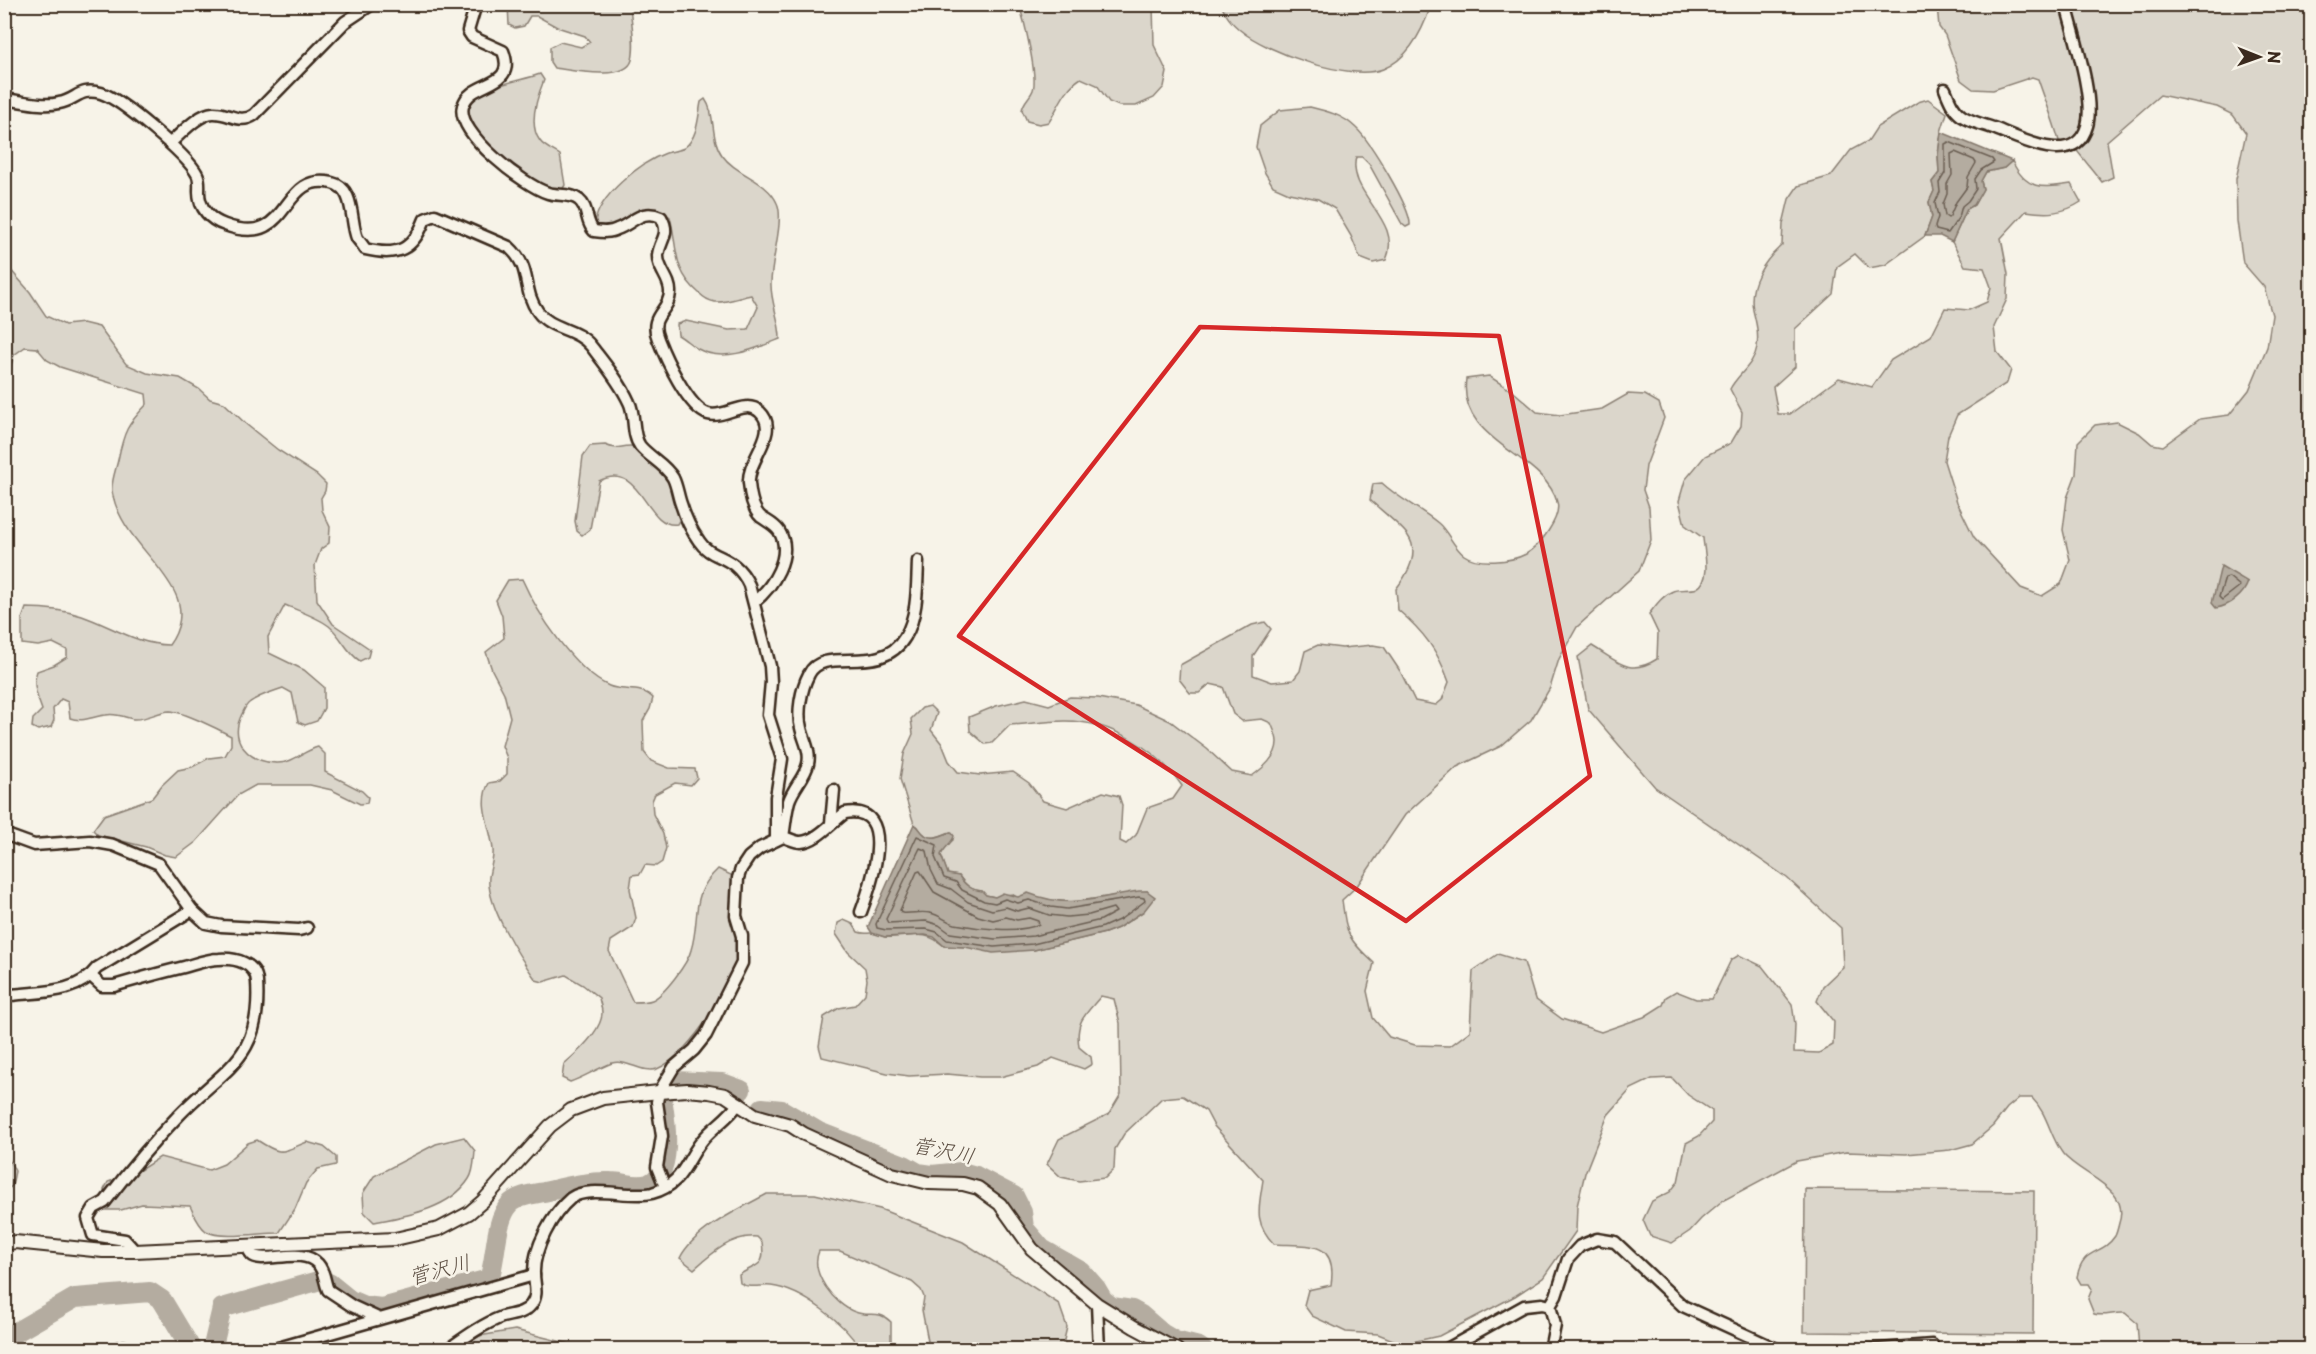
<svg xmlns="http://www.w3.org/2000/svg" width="2316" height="1354" viewBox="0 0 2316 1354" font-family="'Playpen Sans','Klee One',sans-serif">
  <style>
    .green { fill: #dbd6cb; stroke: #8b8074; stroke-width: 1.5 }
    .water { fill: #b4aca0; stroke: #84786c; stroke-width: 1.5 }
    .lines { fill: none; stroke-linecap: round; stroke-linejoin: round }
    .shore { stroke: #6b5e52; stroke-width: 1.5 }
    .river { stroke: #b4aca0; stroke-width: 20 }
    .minor-casing { stroke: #3b2a1e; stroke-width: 15 }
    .tertiary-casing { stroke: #3b2a1e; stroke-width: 16 }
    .minor { stroke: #f7f3e8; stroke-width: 10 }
    .tertiary { stroke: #f7f3e8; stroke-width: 12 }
    .marked { fill: none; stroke: #d62828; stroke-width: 4.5; stroke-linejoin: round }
    .labels { text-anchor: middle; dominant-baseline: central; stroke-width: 5; stroke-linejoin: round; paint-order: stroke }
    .water-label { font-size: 21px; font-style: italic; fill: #5f5145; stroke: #f7f3e8 }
  </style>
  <rect width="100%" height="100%" fill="#f7f3e8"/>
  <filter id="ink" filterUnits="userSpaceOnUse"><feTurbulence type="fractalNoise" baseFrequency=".0167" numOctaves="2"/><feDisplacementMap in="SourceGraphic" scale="12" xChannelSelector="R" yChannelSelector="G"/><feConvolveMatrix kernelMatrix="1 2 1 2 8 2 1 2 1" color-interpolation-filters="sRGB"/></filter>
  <g filter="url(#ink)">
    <g class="green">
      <path d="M508 4 630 5C631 22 636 43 632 60 626 82 571 70 554 68L550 62V47L560 42 581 47 590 42 585 36 557 27 537 16H530L524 26 515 28 509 25Z"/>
      <path d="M1019 5H1153L1154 45 1167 72 1164 87 1154 98 1136 106H1119L1109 102 1097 85 1081 78C1064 89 1059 106 1049 122L1039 124 1027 121 1022 110C1024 100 1030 98 1033 90 1038 76 1024 19 1019 5Z"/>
      <path d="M1221 5V4L1431 5C1423 30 1410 58 1383 69 1350 82 1266 52 1240 30 1231 23 1225 14 1221 5Z"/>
      <path d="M1937 5H2311V1349H2139L2137 1323 2125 1313C2114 1312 2105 1317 2094 1314L2088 1299 2092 1289 2089 1284H2081L2077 1277C2083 1246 2101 1257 2115 1236 2117 1232 2118 1227 2119 1223 2131 1187 2081 1176 2063 1154 2050 1137 2048 1114 2032 1098H2019L2007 1108 1993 1126 1972 1144 1950 1150 1906 1154 1846 1152 1797 1161 1722 1201 1701 1219 1690 1231 1672 1243 1650 1236 1643 1220 1652 1201 1670 1192 1678 1182 1686 1143 1699 1136 1712 1122V1111L1688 1095 1672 1078 1652 1079 1631 1089 1608 1115 1585 1173 1577 1206 1576 1231 1543 1278 1515 1296 1439 1336 1403 1344 1378 1334 1346 1332 1312 1316 1304 1305 1308 1290 1331 1285C1338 1239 1307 1246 1274 1244 1253 1222 1259 1207 1263 1180L1214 1126 1206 1111 1183 1096 1162 1098 1124 1134 1115 1149 1114 1169 1105 1178 1079 1181 1061 1177 1047 1164 1059 1139 1109 1114 1121 1094 1120 1023 1114 999 1101 996C1085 1015 1075 1021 1079 1047L1091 1057 1092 1064 1084 1069 1053 1058 1038 1067 1000 1077H980L947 1074 909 1076 887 1073 822 1057 819 1046 824 1017 839 1008 855 1005 865 994 867 980 865 968 848 952 836 934 838 923 844 920 853 924 858 932C864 934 866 933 871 933 876 933 881 936 885 937 911 939 922 927 944 946L1034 950 1105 933 1118 928 1144 911 1147 891 1066 903 1040 898H1018L1012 894 995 897 985 895 982 891C971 890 965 885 959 876L948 875 941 855 946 846 953 840 951 832C943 834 933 841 925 835 920 832 920 827 914 824L900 779 904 754 913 734 911 719 922 708 930 706 937 713 931 730 942 744 949 761 958 772 980 775 1013 772 1029 783 1043 801 1067 808 1103 792 1119 796 1122 805 1120 841 1126 844 1136 835 1147 808 1173 799 1182 786C1157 749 1111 721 1065 721 1047 721 1028 724 1010 725L992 743 985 744 970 731 969 717 996 706 1026 699 1049 705 1070 697 1098 698 1136 705 1170 721 1207 749 1232 772 1252 776C1263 768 1277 757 1277 742 1277 736 1273 728 1271 723L1262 719 1242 721 1233 714 1223 687 1210 684 1199 693H1190L1179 679 1180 665 1252 625 1265 622 1271 629 1253 656V675L1272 682 1293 680 1300 671 1305 651 1318 645 1342 648 1373 645 1384 647 1400 671 1415 701 1436 705 1442 700 1449 682C1438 651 1424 632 1398 610L1396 589C1407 575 1420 553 1408 536 1404 528 1378 508 1370 500L1373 484 1382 483C1399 499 1420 508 1438 523 1448 531 1453 547 1464 555 1478 565 1511 562 1526 554 1539 547 1562 517 1557 502 1544 454 1457 442 1466 379L1489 376 1515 393 1537 412 1560 415 1602 409 1628 394 1645 395 1659 403 1664 418 1646 466 1643 490 1649 507 1651 540 1639 571 1577 627 1559 659 1550 688 1531 720 1501 746 1457 767 1405 815 1357 886 1342 900C1347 936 1347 938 1374 963L1367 991 1373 1018 1389 1037 1415 1045 1450 1046 1470 1031 1473 971 1498 954 1524 962 1535 999 1562 1019 1601 1032 1644 1017 1663 1005 1666 997 1676 991 1696 999H1712L1731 960 1739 955 1762 966 1792 1004 1795 1024 1794 1052 1819 1053 1833 1045 1834 1022 1817 1001 1823 986 1843 967 1841 928 1787 878 1655 787 1588 709 1578 657 1592 646C1617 661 1629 677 1657 659L1658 633 1649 614C1656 605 1663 595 1673 591 1680 588 1690 591 1697 588 1712 580 1704 551 1703 538L1685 525 1679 501 1685 480 1705 456 1731 443 1741 426 1742 412 1730 389C1738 374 1754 365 1757 347 1759 334 1756 322 1753 310 1748 284 1764 261 1782 245L1783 224 1789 199 1798 186 1831 176 1851 150 1868 141 1877 127 1918 102 1928 99 1947 113 1941 132 1938 155 1939 173 1932 182 1934 191 1929 202 1932 217 1925 236 1885 265 1869 268 1855 254 1837 267 1833 294 1795 329V367L1773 387 1778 414H1790L1839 378 1872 387 1891 360 1931 336 1945 308 1969 310 1987 302 1991 287 1984 268 1965 266 1952 242 1967 209 1974 205 1983 189 1981 181 1986 172 2004 168 2012 161C2026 190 2042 189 2071 184L2081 202C2063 214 2046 214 2026 211L2001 238 2008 274 2007 299 1994 327 1997 352 2011 370 2007 383 1957 415 1948 436 1944 461 1957 502 1974 537 2021 588 2042 596 2061 584 2070 560 2063 530 2067 498 2076 474 2078 442 2095 425 2117 422 2139 433 2152 444 2163 446 2200 419 2229 415 2249 390 2267 347 2272 315 2264 287 2243 263 2237 221 2236 179 2246 133 2233 115 2217 107 2160 95 2107 141 2113 177 2102 182 2074 147 2059 141C2053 119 2045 100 2038 79L2032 77 1993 90 1973 89 1961 80 1945 35 1939 27Z"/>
      <path d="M540 74 544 80C537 97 528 125 540 141 544 147 554 151 560 155L565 185 562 190H552L522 179 508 162 495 155 475 136 466 115C469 110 471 103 474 98 483 86 525 80 540 74Z"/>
      <path d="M705 99C716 114 710 139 722 155 736 175 767 180 777 203 785 220 770 264 771 285 771 304 780 320 780 339 755 349 723 363 698 349 691 345 685 339 678 335L677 324 686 321 729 330 748 329 758 307 751 295C740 297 727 303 715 302 709 301 703 297 699 293 672 270 678 248 670 217L662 211 651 210 601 231 595 223C598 196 641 162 666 153 671 151 679 151 684 148 698 138 698 117 701 102Z"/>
      <path d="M1310 107C1327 111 1343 115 1356 128 1370 141 1411 208 1410 225L1406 227 1402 224 1369 164 1362 157H1356C1346 194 1404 220 1386 260L1373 263 1360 258 1351 236 1335 209 1318 199 1289 193 1273 186 1265 173 1256 147 1260 126 1280 110Z"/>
      <path d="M5 266 9 268 30 292 46 316 65 325 83 323 99 327 126 364 147 373 180 378 199 389 210 399 224 403 247 425 278 450 317 475 326 484 325 491 321 498 322 510 330 527 329 543 321 549 315 565 317 600 333 624 370 649 368 657 360 661C346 652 342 637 329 626 317 617 299 611 285 605L268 637 269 653 304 670 324 687V708L317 721 305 725 298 722 292 693 283 688C272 692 259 695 249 703 246 705 244 710 242 714 228 741 249 762 276 763 292 764 303 751 318 747L325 754V772L362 791 368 797 367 803 360 804 332 790 310 785H256L238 795 196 842 176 857 165 855 146 847 98 835 93 830 104 815 152 798 162 785 178 770 192 767 209 758 225 756 231 745V736C218 729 184 712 170 711 158 711 147 720 133 719 124 717 116 713 106 715 93 716 83 723 70 718L68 702 61 699 53 709 54 720 51 727 38 730 32 727 33 719 42 710C37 696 32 685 37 671L54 665 67 657V650L53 643 38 646 22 644V619L26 608C45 608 64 610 82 616 111 626 138 645 169 645 180 630 184 611 175 593 158 558 119 533 112 491 111 482 116 469 118 460 124 431 127 425 147 404L146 394 60 367 47 360 37 348 25 347 14 355 5 385Z"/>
      <path d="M605 445C619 451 620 445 633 446 644 447 654 455 663 461L682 515 677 524C645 529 642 460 599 481L590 529 582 535 577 531 575 521 583 456 590 446Z"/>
      <path d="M522 579C537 613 575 671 609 686 623 692 642 686 653 698L650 709 643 721 644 752 651 761 669 768 695 769 697 778 691 785 675 783 655 794 652 801 653 814 663 834 666 848 662 862 656 866 645 865 640 874 632 875 630 889 636 918 633 927 611 941 609 951 633 1002C639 1002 647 1002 652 1000 664 995 688 963 691 950 701 917 689 896 718 869L731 875 736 882C737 902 742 926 740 946 736 982 690 1055 657 1069 643 1074 627 1059 612 1063 598 1068 585 1077 570 1082L562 1078 564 1064C577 1053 602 1030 602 1013 602 1008 600 1003 599 998L583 985 566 975 543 982 536 980C520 958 486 905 489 877 490 868 494 859 493 850 491 827 477 804 489 783L500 781 507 774V758L502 746 510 717 504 693 492 670 486 652 504 638 502 616 496 600 508 580Z"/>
      <path d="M464 1137 475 1151C474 1160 474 1172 469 1179 450 1209 406 1216 374 1222L364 1212 363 1193 374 1176 436 1144Z"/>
      <path d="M257 1140C283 1157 281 1152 307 1142L324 1147 336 1157V1165L318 1169 306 1183 295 1209 279 1233C261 1233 220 1240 206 1231 198 1225 194 1214 190 1206L142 1204 121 1210H106L104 1190 108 1182 140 1170 160 1157 209 1170 224 1164 248 1143Z"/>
      <polygon points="5,1152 15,1171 12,1186 5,1191"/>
      <polygon points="1805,1189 2034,1191 2033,1334 1804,1332"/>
      <path d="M767 1194H815L880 1209 963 1242 1059 1304 1067 1327 1062 1349H926L928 1341 922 1310 924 1297 921 1290 912 1282 840 1251H819C809 1273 835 1305 855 1312 871 1318 878 1309 891 1322V1349H860C845 1323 803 1290 771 1286 761 1285 749 1289 740 1283L739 1275C756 1263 766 1269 762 1242L757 1237C732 1235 712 1253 694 1269L680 1258C694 1230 739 1209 767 1194Z"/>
      <polygon points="515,1330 590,1349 459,1349 479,1336"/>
    </g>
    <g class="water">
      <polygon points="1941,132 2012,161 2004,168 1986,172 1981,181 1983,189 1974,205 1967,209 1952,242 1940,236 1925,236 1932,217 1929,202 1934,191 1932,182 1939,173 1938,155"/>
      <path d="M2221 566 2248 582C2244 595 2230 606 2216 608L2212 603Z"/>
      <path d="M914 824C920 827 920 832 925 835 934 841 943 834 951 832L954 836C953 842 944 848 941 855L948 874 959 876C965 885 971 890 982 891L986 895 995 897 1003 893 1018 897 1028 893C1071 910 1096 897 1139 891H1147L1155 897 1144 911 1118 928 1105 933 1034 950 993 953 965 947 944 946 934 937 925 935 885 937 872 933 868 927Z"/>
    </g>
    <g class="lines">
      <g class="shore">
        <polygon points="1949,142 1992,159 1994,162 1981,170 1975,179 1976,189 1968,201 1962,206 1959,217 1948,233 1936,230 1935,227 1938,217 1935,203 1940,192 1939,183 1945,173 1945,144"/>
        <polygon points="1955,152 1974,160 1976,163 1968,177 1967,187 1956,202 1950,216 1948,218 1945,216 1943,204 1947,194 1947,184 1952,175 1951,154"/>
        <polygon points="2225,578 2229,577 2240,586 2222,600 2219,597"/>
        <polygon points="917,836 937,845 935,857 944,878 956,882 962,890 984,901 995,903 1005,899 1018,903 1029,900 1051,907 1067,909 1139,897 1144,898 1145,901 1121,919 1103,927 1033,944 994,947 947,940 937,932 926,929 886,930 877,928 876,924"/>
        <polygon points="920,848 927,851 931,870 938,884 951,889 968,902 992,910 1006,907 1017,911 1029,908 1049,915 1067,917 1089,915 1113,908 1116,912 1101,920 1033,936 995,939 950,933 939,925 926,921 888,923 886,919"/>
        <path d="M920 871 934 892 978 916 993 920 1006 917 1017 920 1029 918 1038 921 1039 924C1021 934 975 928 955 924 947 922 940 915 930 913 921 911 911 914 902 913L900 910 917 872Z"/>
      </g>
      <g class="river">
        <polyline points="674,1081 722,1083 741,1090"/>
        <polyline points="762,1108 782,1110 819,1132 904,1165 918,1173 932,1175 961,1172 976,1176 1014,1196 1022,1212 1024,1228 1042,1249 1082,1272 1096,1288 1103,1300 1112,1307 1132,1310 1141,1315 1163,1334 1175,1341 1199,1347 1203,1350"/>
        <polyline points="4,1339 75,1298 150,1292 162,1300 192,1350"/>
        <path d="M210 1350 213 1346 222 1308 321 1280 329 1283 350 1300 364 1306 382 1308 489 1279C497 1258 494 1221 510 1204 517 1196 533 1194 544 1192 566 1187 588 1181 611 1182 624 1182 636 1188 648 1184 673 1175 666 1124 663 1104"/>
      </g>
      <defs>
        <g id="minor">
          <path d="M476 4 468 31 472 37 503 51C518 90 470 79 463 106 455 133 525 186 548 193 558 196 571 193 579 200 589 208 585 222 594 231 602 232 610 233 617 229 634 223 641 208 661 217 671 235 660 239 658 255 657 269 671 279 670 293 669 312 648 315 658 339 665 357 688 408 708 414 725 419 745 398 760 412 781 432 747 459 749 483 750 494 753 510 761 517 768 522 774 524 779 531 794 555 772 588 754 602"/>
          <path d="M1945 89C1949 99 1953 110 1962 116 1971 122 1985 125 1996 129 2021 139 2075 168 2087 126 2095 98 2073 33 2066 4"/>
          <path d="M4 99C22 101 42 107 59 103 77 100 79 87 101 93 121 99 187 155 197 174 200 179 199 186 199 192 199 208 210 220 225 225 293 250 278 171 332 183 355 188 350 221 357 238 359 241 363 245 365 249 398 257 413 250 425 219L435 215 509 247C533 269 521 288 538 312 551 330 577 328 591 346 604 363 620 382 629 402 636 415 631 434 640 446 650 458 665 464 673 478 677 486 678 496 681 504 685 517 691 530 699 541 712 561 734 553 749 585L770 666 771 682 768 715 782 759 776 797V840"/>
          <path d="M170 143C181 134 198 114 213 113 229 112 239 125 254 115L345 22 372 4"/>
          <polyline points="831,823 834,790"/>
          <polyline points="4,834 34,845 90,841 113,845 159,864 192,910 206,923 221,926 299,930 307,928"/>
          <path d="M783 837C785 825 786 812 789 801 793 788 805 777 808 764 811 751 804 741 801 728 797 713 801 689 809 674 824 644 880 679 905 637 918 616 917 584 918 561"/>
          <path d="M91 976 102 986H114C137 979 160 973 184 967 195 964 208 959 219 959 236 958 256 963 257 982 262 1059 225 1067 179 1115 153 1142 128 1172 105 1202L94 1208 88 1218 93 1235 125 1240 135 1251"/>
          <path d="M4 996C36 991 76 996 97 968L192 910"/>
          <path d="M665 1187 657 1167 662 1136 657 1102 659 1092 674 1067 694 1050 706 1035 742 963V936L736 916 738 878 741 869 749 857 760 848 783 837C789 838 794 842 801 842 817 841 832 822 845 813 900 804 870 888 861 912"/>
          <path d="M247 1246C247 1246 250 1254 251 1254 262 1266 301 1245 318 1264 325 1272 324 1281 328 1290L352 1306 378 1318"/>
          <polyline points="1097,1304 1099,1350"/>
          <polyline points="1550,1306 1556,1296 1568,1259 1580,1246 1597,1239 1615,1242 1683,1306 1779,1350"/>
          <polyline points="1550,1306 1555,1325 1550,1350"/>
          <polyline points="108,1350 123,1347 141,1350"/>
          <polyline points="271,1350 534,1275"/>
          <path d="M447 1350C464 1338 483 1324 502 1317 513 1314 524 1314 531 1305 539 1294 534 1285 534 1274 533 1249 552 1214 571 1198 587 1185 631 1198 652 1193 686 1184 686 1156 707 1135 718 1124 730 1116 739 1103"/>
          <polyline points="1445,1350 1524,1306 1542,1304 1550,1306"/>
          <polyline points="1867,1350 1932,1345 1933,1350"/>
        </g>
        <polyline id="tertiary" points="4,1244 15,1242 103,1251 135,1251 395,1239 439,1229 469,1213 483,1201 550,1126 571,1110 603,1098 659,1092 687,1090 709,1092 725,1095 755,1115 790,1125 804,1134 892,1174 929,1183 963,1184 978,1188 1000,1204 1032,1249 1097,1304 1134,1327 1177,1350"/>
      </defs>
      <use href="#minor" class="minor-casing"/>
      <use href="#tertiary" class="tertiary-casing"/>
      <use href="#minor" class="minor"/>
      <use href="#tertiary" class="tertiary"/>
    </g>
  </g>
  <path class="marked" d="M1200 327 1499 336 1590 776 1406 921 959 636Z"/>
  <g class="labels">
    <g class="water-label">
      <text transform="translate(944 1149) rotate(11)">菅沢川</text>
      <text transform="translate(439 1268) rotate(-15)">菅沢川</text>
    </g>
  </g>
  <rect width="2316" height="1354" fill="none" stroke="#f7f3e8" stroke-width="24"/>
  <rect x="12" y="12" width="2292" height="1330" fill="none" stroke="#3b2a1e" stroke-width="2" filter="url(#ink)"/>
  <g transform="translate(2259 57) rotate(91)" stroke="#f7f3e8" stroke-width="4.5" paint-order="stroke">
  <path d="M0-4.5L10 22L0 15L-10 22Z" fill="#3b2a1e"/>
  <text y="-9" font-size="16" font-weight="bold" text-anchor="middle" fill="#3b2a1e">N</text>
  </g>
</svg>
